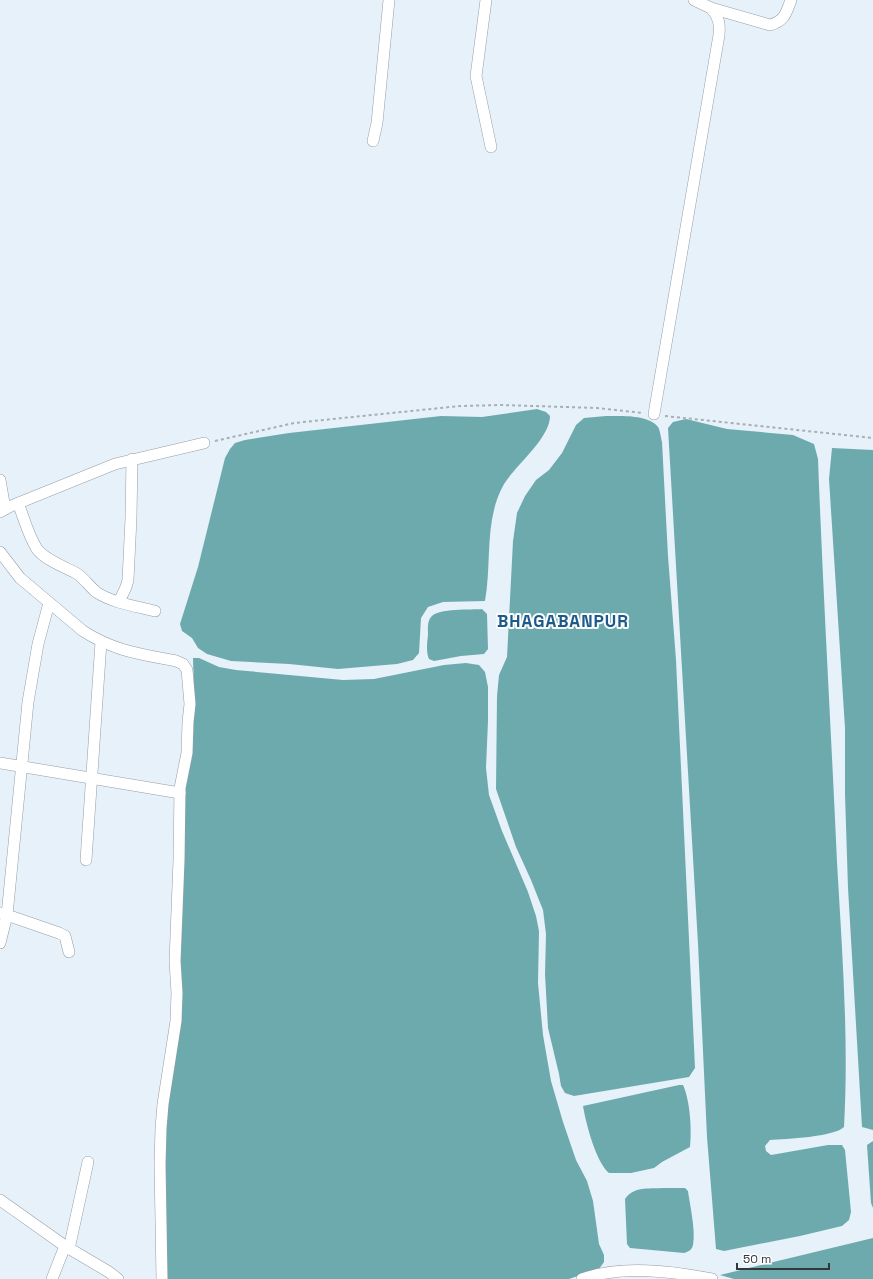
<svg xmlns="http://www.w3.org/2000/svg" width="873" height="1279" viewBox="0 0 873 1279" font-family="'Space Grotesk',sans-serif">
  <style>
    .water { fill: #6daaae }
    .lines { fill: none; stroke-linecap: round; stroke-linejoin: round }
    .street-casing { stroke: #959ea6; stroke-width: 12 }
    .path { stroke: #a7afb5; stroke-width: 2; stroke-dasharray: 3 3; stroke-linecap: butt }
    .street { stroke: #fff; stroke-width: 11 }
    .labels { text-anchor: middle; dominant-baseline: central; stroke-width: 4; stroke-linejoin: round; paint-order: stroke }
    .district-label { font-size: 17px; font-weight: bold; letter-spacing: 1px; fill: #1d5a8a; stroke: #fbfdfe }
  </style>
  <rect width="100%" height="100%" fill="#e7f1f9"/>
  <g class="water">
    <path d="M537 409 546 412 550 416C550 439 514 466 503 486 484 521 492 563 485 601L443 602 428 607 421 618 419 653 413 660 397 664 338 669 289 664 231 661 207 654 198 648 192 638 182 631 180 624 198 567 225 458 230 449 235 443 245 440 289 433 441 416 482 417Z"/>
    <path d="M606 416C619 416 649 414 658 427 660 430 661 438 662 442L668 556 676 660 695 1068 689 1077 574 1096 565 1093 561 1086 559 1074 548 1028 545 974 546 934 543 910 531 880 516 847 496 789 497 696 499 675 507 657 513 541 517 513 525 496 536 480 549 470 562 453 576 425 584 418Z"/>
    <path d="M686 419 727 429 793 435 814 444 818 459C823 593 831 728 837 862 842 950 849 1039 844 1127 834 1137 786 1139 770 1140L765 1146 766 1151 771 1155 828 1145H842L845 1150 851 1212 849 1220 842 1226 800 1236 724 1251 716 1249 707 1137 698 944 668 428 673 422Z"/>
    <polygon points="832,448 873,450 873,1130 862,1127 848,888 845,794 845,728 829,479"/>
    <path d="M482 609 487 614 488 649 484 654 461 656 434 661 429 659C426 652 427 643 428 635 428 629 427 622 431 617 438 608 472 610 482 609Z"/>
    <polygon points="193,658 199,658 219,667 236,670 343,680 374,679 444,665 466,663 479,665 485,672 488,687 488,721 486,768 489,795 502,831 528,892 536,916 539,931 538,983 543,1035 551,1081 563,1122 576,1160 587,1181 593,1201 599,1244 604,1255 604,1262 599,1269 569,1279 167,1279 164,1141 179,954 183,793 194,692"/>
    <path d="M679 1085H683C690 1100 692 1130 690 1147L662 1162 654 1168 631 1173H609C596 1162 586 1124 583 1106Z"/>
    <polygon points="873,1141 873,1208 871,1203 867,1145"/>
    <path d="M662 1188H685L688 1191C690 1206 696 1231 693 1245 692 1250 688 1252 684 1253L630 1248 627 1244 625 1199C634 1186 648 1189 662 1188Z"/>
    <polygon points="873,1238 873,1279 734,1279 720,1275"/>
  </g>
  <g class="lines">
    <defs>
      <g id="street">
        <polyline points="486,0 476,76 491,147"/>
        <path d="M694 0 711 8 770 25C785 21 786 13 791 0"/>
        <polyline points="373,141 377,123 389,0"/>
        <path d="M654 414 719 35C720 24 719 17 711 8"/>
        <polyline points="0,480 5,509"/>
        <path d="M18 503C24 518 28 535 37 549 44 559 64 567 76 573 84 578 89 586 96 592 113 603 135 606 155 611"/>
        <polyline points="0,512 11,506 115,464 204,443"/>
        <path d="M0 552 20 578 83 631C114 651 141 654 176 661L183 664 187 670 190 704 188 722 187 753 180 788 179 860 175 961 177 993 176 1021 163 1104 161 1128 160 1164 162 1279"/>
        <polyline points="119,602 126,587 128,580 131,518 132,459"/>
        <polyline points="0,763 180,793"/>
        <polyline points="86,860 101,642"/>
        <polyline points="1,913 59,933 65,936 69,952"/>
        <polyline points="0,943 7,915 28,702 38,644 49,603"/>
        <polyline points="0,1200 65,1246 109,1272 118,1279"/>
        <polyline points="69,1249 88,1162"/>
        <polyline points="52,1279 65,1246"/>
        <path d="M582 1279C622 1265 671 1271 712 1279"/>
      </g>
    </defs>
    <use href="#street" class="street-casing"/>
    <g class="path">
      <polyline points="665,416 873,438"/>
      <polyline points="215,441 294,423 460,406 502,405 597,408 643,413"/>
    </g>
    <use href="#street" class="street"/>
  </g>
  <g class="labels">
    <g class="district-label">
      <text x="563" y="621">BHAGABANPUR</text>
    </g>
  </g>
  <path d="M737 1263v6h92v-6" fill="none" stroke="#33373a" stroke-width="2"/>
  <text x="743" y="1263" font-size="12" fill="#33373a" stroke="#fbfdfe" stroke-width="3" paint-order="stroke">50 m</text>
</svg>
